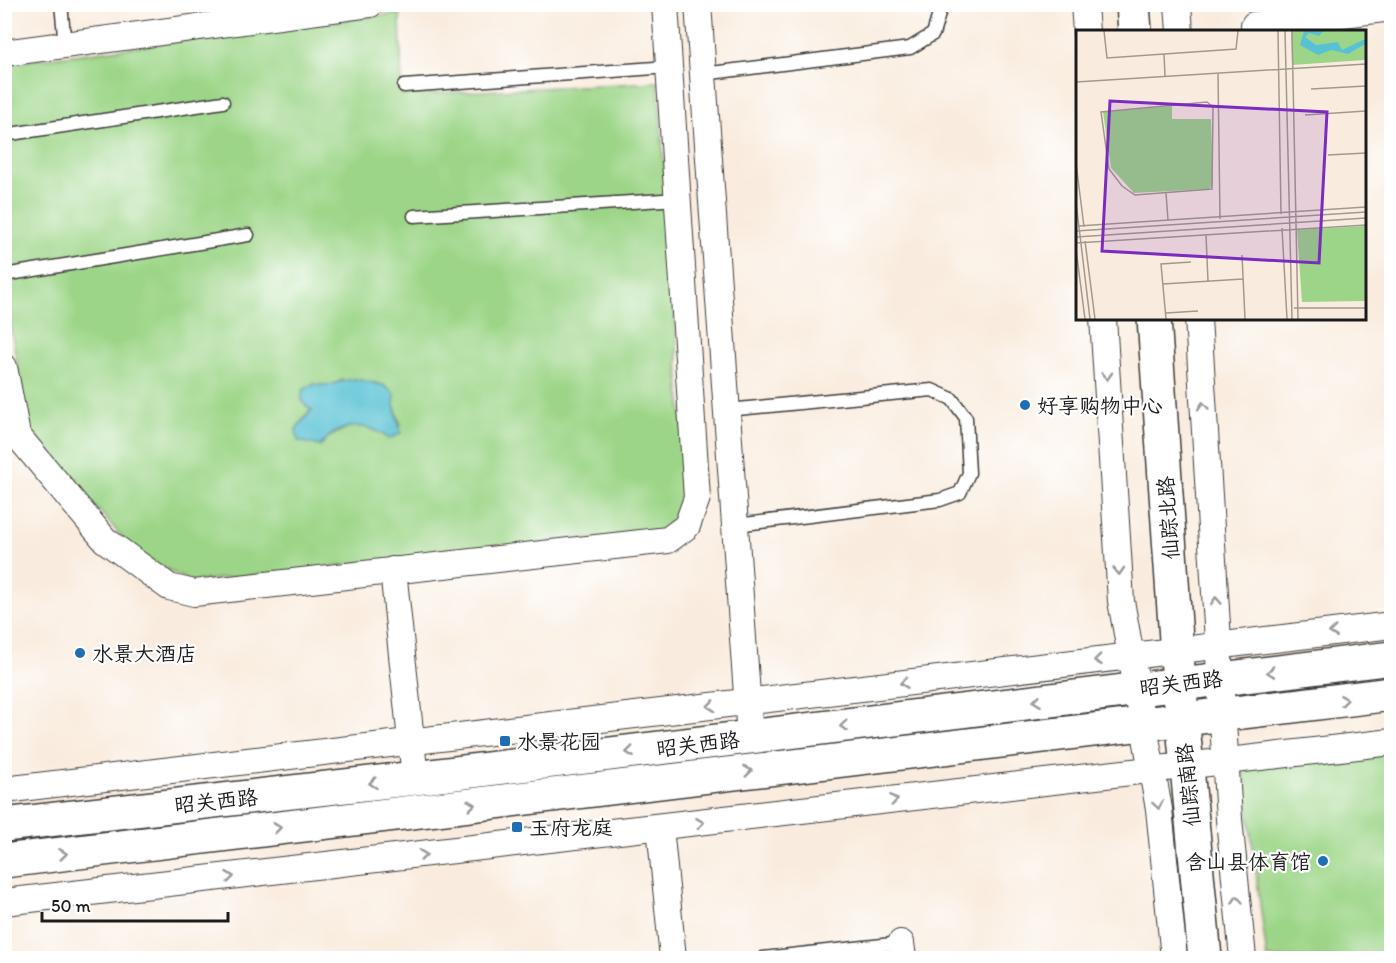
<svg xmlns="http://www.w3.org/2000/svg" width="1396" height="963" viewBox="0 0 1396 963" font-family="Itim,'LXGW WenKai TC',sans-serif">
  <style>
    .green { fill: #9cd587; stroke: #5c7852; stroke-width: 1.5; fill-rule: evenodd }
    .water { fill: #58c1d4; stroke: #3a6e78; stroke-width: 1.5 }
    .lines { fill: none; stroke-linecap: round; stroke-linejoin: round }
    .service-casing { stroke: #3d3b39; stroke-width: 15 }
    .minor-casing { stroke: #3d3b39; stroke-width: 28 }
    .secondary-casing { stroke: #3d3b39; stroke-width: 36 }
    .primary-casing { stroke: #3d3b39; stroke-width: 36 }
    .service { stroke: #fff; stroke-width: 12 }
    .minor { stroke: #fff; stroke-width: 26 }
    .secondary { stroke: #fff; stroke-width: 33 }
    .primary { stroke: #fff; stroke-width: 33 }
    .oneway { stroke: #999 }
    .poi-dot { fill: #1f6fb2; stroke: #fff; stroke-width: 2 }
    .labels { text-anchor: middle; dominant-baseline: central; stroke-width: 4.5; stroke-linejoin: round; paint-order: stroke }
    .poi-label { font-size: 21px; fill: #1c1c1c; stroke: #fff; text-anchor: start }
    .street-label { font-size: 21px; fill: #1c1c1c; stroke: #fff }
    .inset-road { fill: none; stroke: #a19990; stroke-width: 1.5 }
    .view { fill: #7b2cbf; fill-opacity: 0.15; stroke: #7b2cbf; stroke-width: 3 }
    .inset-edge { fill: none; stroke: #1c1c1c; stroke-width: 3 }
  </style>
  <rect width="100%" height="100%" fill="#fff"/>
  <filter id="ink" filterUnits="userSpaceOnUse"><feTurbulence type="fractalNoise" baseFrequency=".0167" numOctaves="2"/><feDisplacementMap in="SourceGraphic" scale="12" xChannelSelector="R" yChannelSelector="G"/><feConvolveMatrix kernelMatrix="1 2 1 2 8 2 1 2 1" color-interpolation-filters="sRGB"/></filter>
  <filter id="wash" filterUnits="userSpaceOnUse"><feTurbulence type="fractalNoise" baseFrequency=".008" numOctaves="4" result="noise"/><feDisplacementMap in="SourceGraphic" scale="24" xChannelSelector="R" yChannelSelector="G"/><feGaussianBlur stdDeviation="1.35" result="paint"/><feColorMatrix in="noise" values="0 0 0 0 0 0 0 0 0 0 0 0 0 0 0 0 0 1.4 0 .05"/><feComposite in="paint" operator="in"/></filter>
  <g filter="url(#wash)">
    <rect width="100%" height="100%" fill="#f9ecde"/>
    <g class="green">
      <path d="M400 13 402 95 658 82 688 500 664 531 190 582 135 552 29 430 5 296 4 64ZM342 380 394 405 401 425 380 431 365 426H350L327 438 320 446 296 429 327 388Z"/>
      <polygon points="1391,746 1391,958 1267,958 1242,764"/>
    </g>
    <path class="water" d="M356 379 383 385 395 394 394 405 401 433 389 439C366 420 338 423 320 446L298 441 296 429 312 410C303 405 300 400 303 390L314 384C329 388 340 380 356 379Z"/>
  </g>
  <g filter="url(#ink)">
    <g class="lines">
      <defs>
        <g id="service">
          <polyline points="61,4 65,45"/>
          <polyline points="703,74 910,48 933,34 942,4"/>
          <polyline points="404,86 669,67"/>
          <polyline points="4,135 223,102"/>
          <polyline points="414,216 678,199"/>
          <polyline points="4,275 248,235"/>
          <polyline points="728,410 932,390 952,399 966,418 969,473 960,493 940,500 736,525"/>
          <polyline points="763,958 901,943"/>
        </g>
        <g id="minor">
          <polyline points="698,4 750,737"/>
          <polyline points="1084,4 1086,32"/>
          <polyline points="1178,4 1180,32"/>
          <polyline points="1254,25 1392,8"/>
          <polyline points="4,53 370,4"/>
          <polyline points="1103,318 1121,601 1159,809 1174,958"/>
          <polyline points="1198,318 1229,819 1243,958"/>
          <polyline points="4,367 17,435 105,540 169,587 194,593 668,540 687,526 697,498 665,4"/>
          <polyline points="393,570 415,778"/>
          <polyline points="4,790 1392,625"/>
          <polyline points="660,827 673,958"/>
          <polyline points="4,902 1392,742"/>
          <polyline points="901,943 903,958"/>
        </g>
        <g id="secondary">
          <polyline points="1133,4 1135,32"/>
          <polyline points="1154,318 1179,683 1205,958"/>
        </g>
        <g id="primary">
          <polyline points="4,825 415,778 1392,658"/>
          <polyline points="4,861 1392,694"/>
        </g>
      </defs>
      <use href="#service" class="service-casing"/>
      <use href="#minor" class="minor-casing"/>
      <use href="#secondary" class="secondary-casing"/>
      <use href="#primary" class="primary-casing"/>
      <use href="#service" class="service"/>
      <use href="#minor" class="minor"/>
      <use href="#secondary" class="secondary"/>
      <use href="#primary" class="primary"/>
    </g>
    <defs><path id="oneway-chevron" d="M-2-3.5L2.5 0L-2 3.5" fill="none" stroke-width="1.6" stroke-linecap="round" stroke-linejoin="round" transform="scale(1.5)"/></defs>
    <g class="oneway">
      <use href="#oneway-chevron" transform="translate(1107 376) rotate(87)"/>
      <use href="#oneway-chevron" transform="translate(1203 406) rotate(-94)"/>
      <use href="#oneway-chevron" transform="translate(1119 571) rotate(87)"/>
      <use href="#oneway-chevron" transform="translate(1216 601) rotate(-94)"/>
      <use href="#oneway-chevron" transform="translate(1333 632) rotate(173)"/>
      <use href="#oneway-chevron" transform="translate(1098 660) rotate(173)"/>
      <use href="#oneway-chevron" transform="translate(1271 672) rotate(173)"/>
      <use href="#oneway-chevron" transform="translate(904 683) rotate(173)"/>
      <use href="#oneway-chevron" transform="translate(1344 700) rotate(-7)"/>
      <use href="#oneway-chevron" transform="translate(1037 701) rotate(173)"/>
      <use href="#oneway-chevron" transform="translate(711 706) rotate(173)"/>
      <use href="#oneway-chevron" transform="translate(844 726) rotate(173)"/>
      <use href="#oneway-chevron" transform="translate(630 752) rotate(173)"/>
      <use href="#oneway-chevron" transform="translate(748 771) rotate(-7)"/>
      <use href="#oneway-chevron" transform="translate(373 783) rotate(174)"/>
      <use href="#oneway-chevron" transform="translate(894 800) rotate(-7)"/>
      <use href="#oneway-chevron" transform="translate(471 805) rotate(-7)"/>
      <use href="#oneway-chevron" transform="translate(1158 805) rotate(81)"/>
      <use href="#oneway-chevron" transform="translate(700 823) rotate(-7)"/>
      <use href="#oneway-chevron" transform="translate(277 828) rotate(-7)"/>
      <use href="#oneway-chevron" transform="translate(63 854) rotate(-7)"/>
      <use href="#oneway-chevron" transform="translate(423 855) rotate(-7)"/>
      <use href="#oneway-chevron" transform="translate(230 877) rotate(-6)"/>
      <use href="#oneway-chevron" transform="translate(1237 900) rotate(-95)"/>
    </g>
  </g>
  <g class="poi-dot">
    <circle cx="1025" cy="405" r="6"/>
    <circle cx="80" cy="653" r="6"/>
    <rect x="499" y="735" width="12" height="12" rx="3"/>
    <rect x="511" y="821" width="12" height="12" rx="3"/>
    <circle cx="1323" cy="861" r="6"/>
  </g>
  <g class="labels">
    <g class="poi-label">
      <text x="1037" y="405">好享购物中心</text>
      <text x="92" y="653">水景大酒店</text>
      <text x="517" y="741">水景花园</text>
      <text x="529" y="827">玉府龙庭</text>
      <text x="1311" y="861" text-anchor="end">含山县体育馆</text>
    </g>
    <g class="street-label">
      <text transform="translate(1168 518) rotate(-94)">仙踪北路</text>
      <text transform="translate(1181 683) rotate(-7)">昭关西路</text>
      <text transform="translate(698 744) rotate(-7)">昭关西路</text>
      <text transform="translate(1188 785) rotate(-96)">仙踪南路</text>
      <text transform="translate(216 801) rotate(-6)">昭关西路</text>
    </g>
  </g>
  <g transform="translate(1076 30)">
    <rect width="290" height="290" fill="#f9ecde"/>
    <path d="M215 1H289V30L216 35ZM96 76V89H135L137 155 133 159 58 163 35 138 27 82ZM289 196V271L226 272 221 200Z" fill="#9cd587"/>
    <path d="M228 1H247L243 6 233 3 229 7 240 15 262 12 266 20 289 9V14L272 24 255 20 242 25 224 15Z" fill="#58c1d4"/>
    <path class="inset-road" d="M28 1 31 28 160 19 162 1M202 1 205 184M209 1 216 289M216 1 222 289M88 24 89 46M142 43 144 189M0 52 290 34M235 59 290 56M131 72 137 77 136 159 59 165 46 156 33 139 25 82ZM229 85 290 81M252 125 290 123M0 133 8 197M90 163 92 190M0 172 14 289M2 196 290 177M206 198 211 289M0 201 290 182M130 205 132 251M0 207 290 188M9 211 19 289M0 213 290 195M0 219 9 289M166 225 169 289M87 254 167 249M218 278H290M90 283 122 281M90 289 85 234 115 232"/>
    <path class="view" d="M34 71 251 82 243 233 26 221Z"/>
    <rect width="290" height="290" class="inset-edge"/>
  </g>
  <rect width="1396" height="963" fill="none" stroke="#fff" stroke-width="24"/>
  <path d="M42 912v9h186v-9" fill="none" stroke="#1c1c1c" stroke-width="3"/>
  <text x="51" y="912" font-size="18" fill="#1c1c1c" stroke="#ffffff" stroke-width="4.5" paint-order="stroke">50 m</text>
</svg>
